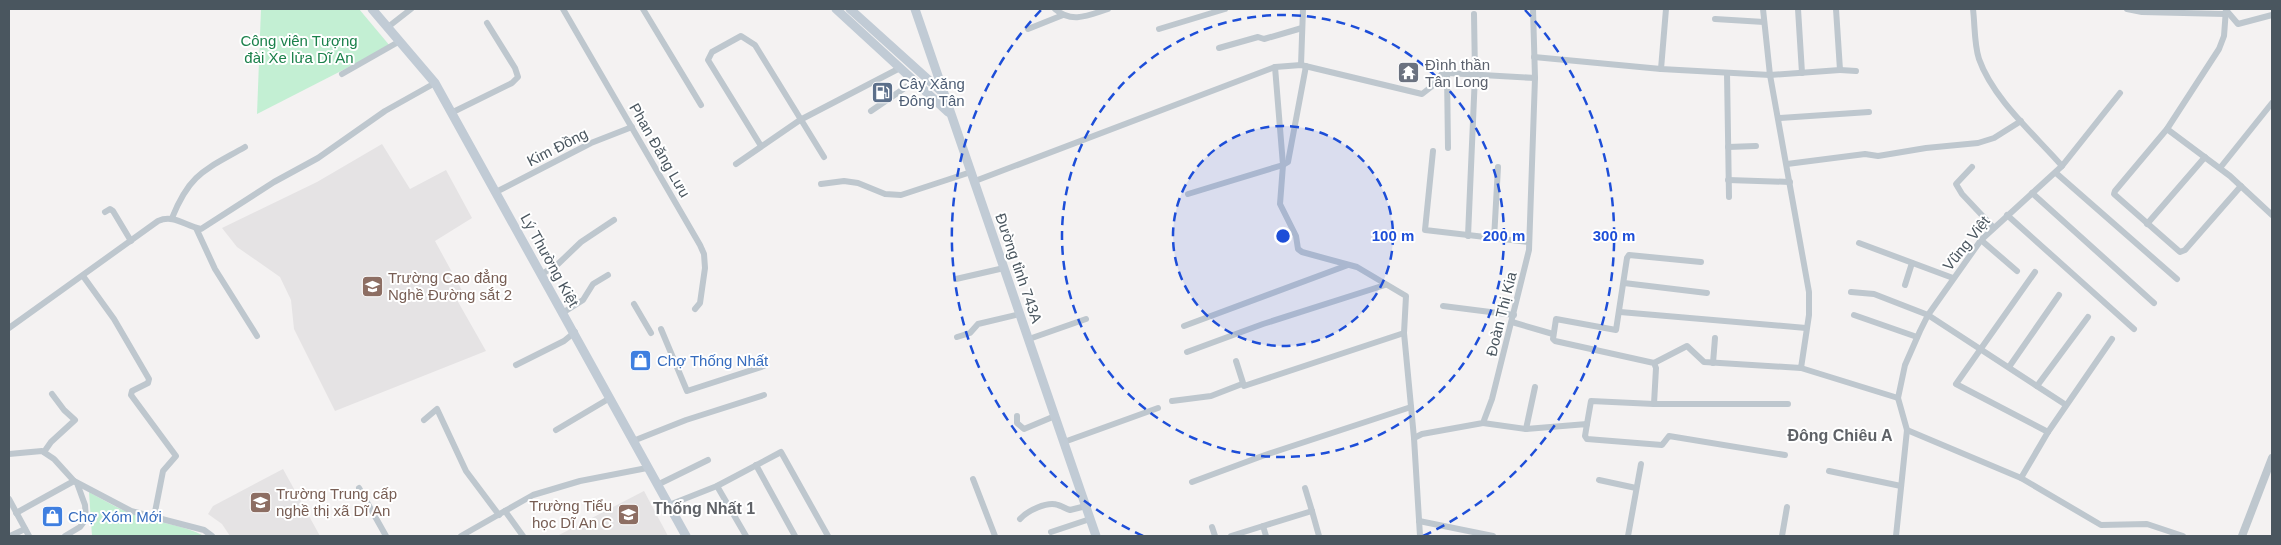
<svg xmlns="http://www.w3.org/2000/svg" width="2281" height="545" viewBox="0 0 2281 545" font-family="Helvetica,sans-serif">
  <style>
    .education { fill: #e5e3e4 }
    .green { fill: #c3efd3 }
    .lines { fill: none; stroke-linecap: round; stroke-linejoin: round }
    .minor { stroke: #bec7ce; stroke-width: 6 }
    .tertiary { stroke: #bec7ce; stroke-width: 8 }
    .secondary { stroke: #c1cbd5; stroke-width: 9 }
    .ring { fill: none; stroke: #1d4ed8; stroke-width: 2.5; stroke-dasharray: 9 6 }
    .labels { text-anchor: middle; dominant-baseline: central; stroke-width: 4; stroke-linejoin: round; paint-order: stroke }
    .park-label { font-size: 15px; fill: #1b814b; stroke: #fff }
    .worship-label { font-size: 15px; fill: #5b616d; stroke: #fff; text-anchor: start }
    .service-label { font-size: 15px; fill: #4e5e75; stroke: #fff; text-anchor: start }
    .street-label { font-size: 15px; fill: #4a565f; stroke: #fff }
    .education-label { font-size: 15px; fill: #785e54; stroke: #fff; text-anchor: start }
    .shop-label { font-size: 15px; fill: #366cbe; stroke: #fff; text-anchor: start }
    .neighbourhood-label { font-size: 16px; font-weight: bold; fill: #5f6267; stroke: #fff }
    .centre { fill: #1d4ed8; stroke: #fff; stroke-width: 2.5 }
    .ring-label { font-size: 15px; text-anchor: middle; font-weight: bold; fill: #1d4ed8; stroke: #fff; stroke-width: 4; stroke-linejoin: round; paint-order: stroke }
  </style>
  <rect width="100%" height="100%" fill="#f4f2f2"/>
  <g class="education">
    <polygon points="382,144 410,189 446,170 472,218 435,241 465,296 457,300 486,351 335,411 294,329 291,300 280,277 237,247 222,228 317,182"/>
    <polygon points="283,469 320,536 230,536 222,524 208,514 213,506"/>
    <polygon points="644,491 668,536 557,536"/>
  </g>
  <g class="green">
    <polygon points="261,9 359,9 390,46 257,114"/>
    <path d="M89 492C107 502 125 513 145 518 166 524 185 526 204 536H92Z"/>
  </g>
  <g class="lines">
    <g class="minor">
      <polyline points="563,9 700,245 704,254 705,268 700,303 695,309"/>
      <polyline points="643,9 701,105"/>
      <path d="M1055 9C1072 24 1089 15 1108 9"/>
      <polyline points="1798,9 1802,73"/>
      <polyline points="2127,9 2142,12 2225,14"/>
      <polyline points="2226,9 2224,36 2219,49 2167,129 2115,191 2114,194 2180,252 2185,250 2241,186"/>
      <polyline points="2226,10 2238,24 2272,15"/>
      <polyline points="1715,19 1764,22"/>
      <polyline points="388,27 411,9"/>
      <polyline points="1028,29 1063,15"/>
      <polyline points="1159,29 1225,9"/>
      <polyline points="1219,48 1258,37 1264,39 1302,28"/>
      <polyline points="1534,57 1661,69 1770,75 1763,9"/>
      <polyline points="1301,65 1303,9"/>
      <polyline points="1275,67 1283,165 1280,204 1296,236 1298,249 1302,252 1357,267 1406,296 1404,333 1414,438"/>
      <polyline points="1661,69 1666,9"/>
      <polyline points="1840,70 1856,71"/>
      <polyline points="1447,73 1448,148"/>
      <polyline points="1727,73 1729,197"/>
      <polyline points="342,74 400,41"/>
      <polyline points="871,111 915,81"/>
      <polyline points="451,113 512,83 518,77 515,68 487,23"/>
      <polyline points="1780,118 1869,112"/>
      <polyline points="2167,129 2230,176 2272,215"/>
      <polyline points="761,146 708,60 712,52 741,36 755,45 824,157"/>
      <polyline points="1728,147 1756,146"/>
      <polyline points="1433,151 1425,230 1529,242"/>
      <polyline points="736,164 800,120 900,68"/>
      <polyline points="1787,164 1865,154 1878,156 1926,148 1978,143 1994,138 2021,121"/>
      <polyline points="2062,166 2120,93"/>
      <polyline points="1972,167 1956,184 1962,194 1993,227"/>
      <polyline points="2220,168 2272,103"/>
      <polyline points="2056,173 2177,279"/>
      <polyline points="1728,180 1790,182"/>
      <polyline points="975,181 1275,67 1301,65 1422,94 1431,87 1442,74 1447,73 1535,78"/>
      <polyline points="821,184 844,181 858,183 885,194 901,195 971,172"/>
      <polyline points="496,192 591,143 632,127"/>
      <polyline points="2032,193 2154,303"/>
      <polyline points="1188,194 1283,165 1288,162 1306,66"/>
      <polyline points="105,212 110,209 113,211 131,241"/>
      <polyline points="2007,215 2134,329"/>
      <path d="M172 218C190 173 205 170 245 147"/>
      <polyline points="2147,224 2205,157"/>
      <polyline points="196,228 215,269 257,336"/>
      <polyline points="1468,236 1475,75 1474,14"/>
      <polyline points="1494,239 1498,167"/>
      <polyline points="1981,240 2017,271"/>
      <polyline points="1859,243 1953,278"/>
      <polyline points="2035,272 1956,384 2048,432"/>
      <polyline points="542,274 558,264 581,242 614,220"/>
      <polyline points="83,276 114,319 149,379 148,383 132,391 131,395 176,456 163,471 154,517"/>
      <polyline points="956,279 1004,268"/>
      <polyline points="1624,283 1707,293"/>
      <polyline points="1905,285 1912,263"/>
      <polyline points="1851,292 1874,294 1928,315 2066,405"/>
      <polyline points="634,304 651,333"/>
      <polyline points="1443,306 1514,315"/>
      <polyline points="564,312 583,300 593,284 608,275"/>
      <polyline points="1620,312 1806,328"/>
      <polyline points="1854,315 1917,337"/>
      <polyline points="1512,322 1553,334"/>
      <polyline points="1184,326 1348,265"/>
      <path d="M9 328 158 221C174 214 185 226 201 229L274 182 318 158 385 111 435 83"/>
      <polyline points="661,329 687,391 764,366"/>
      <polyline points="957,337 970,333 978,324 1020,314"/>
      <polyline points="1029,339 1086,319"/>
      <polyline points="1187,352 1263,324 1385,285"/>
      <polyline points="1236,361 1244,386 1404,333"/>
      <polyline points="1654,363 1687,346 1704,362 1801,368 1809,315 1809,292 1770,75 1840,70 1836,9"/>
      <polyline points="1713,363 1715,338"/>
      <polyline points="516,365 564,341 575,332"/>
      <polyline points="2009,367 2059,295"/>
      <polyline points="1801,368 1898,398"/>
      <polyline points="2037,386 2088,317"/>
      <polyline points="1172,401 1211,396 1242,384"/>
      <polyline points="1654,404 1656,368 1654,363 1555,341 1553,339 1556,319 1616,330 1627,258 1629,255 1701,262"/>
      <polyline points="1017,416 1017,423 1024,429 1055,416"/>
      <polyline points="424,420 437,409 466,471 499,515"/>
      <polyline points="1483,423 1526,429 1587,424 1585,436 1587,439 1662,445 1669,436 1785,455"/>
      <polyline points="1587,424 1591,401 1654,404 1788,404"/>
      <polyline points="1526,429 1535,387"/>
      <polyline points="556,430 610,398"/>
      <polyline points="1907,430 2021,478 2101,525 2147,524 2183,536"/>
      <polyline points="633,441 686,420 764,395"/>
      <polyline points="1064,442 1158,408"/>
      <polyline points="44,452 51,442 75,420 64,410 52,394"/>
      <polyline points="9,454 42,451 54,459 74,481 131,511 204,530 212,536"/>
      <polyline points="756,465 795,536"/>
      <polyline points="1829,471 1901,486"/>
      <polyline points="2021,478 2048,432 2112,339"/>
      <polyline points="973,479 995,536"/>
      <polyline points="1599,480 1636,488"/>
      <polyline points="1192,482 1265,455 1411,407"/>
      <polyline points="657,485 708,460"/>
      <polyline points="717,486 746,536"/>
      <polyline points="359,488 386,536"/>
      <polyline points="1305,488 1312,511"/>
      <polyline points="9,499 29,536"/>
      <polyline points="669,505 717,486 781,452 828,536"/>
      <polyline points="505,511 523,536"/>
      <polyline points="16,513 74,481"/>
      <path d="M1020 519C1027 511 1047 501 1058 505 1062 506 1066 509 1070 510L1086 506"/>
      <polyline points="1419,521 1493,536"/>
      <polyline points="1263,526 1312,511 1319,536"/>
      <polyline points="1212,527 1215,536"/>
      <polyline points="1051,532 1090,519"/>
      <polyline points="10,536 25,529"/>
      <polyline points="65,536 80,527 86,519 85,505 77,483"/>
      <polyline points="461,536 533,495 580,481 647,468"/>
      <polyline points="1231,536 1263,526 1266,536"/>
      <polyline points="1420,536 1414,438 1422,434 1483,423 1492,399 1529,250 1535,78 1533,9"/>
      <polyline points="1628,536 1641,464"/>
      <polyline points="1782,536 1787,507"/>
      <path d="M1896 536 1907 430 1898 398 1905 365 1920 331 1928 315 1981 240 2062 166C2035 135 1993 99 1979 59 1974 44 1975 25 1973 9"/>
    </g>
    <polyline class="tertiary" points="2242,536 2272,458"/>
    <g class="secondary">
      <polyline points="372,9 435,83 686,536"/>
      <polyline points="836,9 948,112"/>
      <polyline points="850,9 942,92"/>
      <polyline points="915,9 1096,536"/>
    </g>
  </g>
  <circle cx="1283" cy="236" r="110" fill="#1d4ed8" fill-opacity=".12"/>
  <g class="ring">
    <circle cx="1283" cy="236" r="110"/>
    <circle cx="1283" cy="236" r="221"/>
    <path d="M1143 536A331 331 0 0 1 1041 10M1525 10A331 331 0 0 1 1423 536"/>
  </g>
  <defs>
    <symbol id="temple-square" viewBox="-11 -11 22 22"><rect x="-9" y="-9" width="18" height="18" rx="4" fill="#6b7280" stroke="#fff"/><path d="M0-6L5-2H3V0L6.5 2.5H4V6H1.5V3h-3V6H-4V2.5H-6.5L-3 0V-2H-5Z" fill="#fff"/></symbol>
    <symbol id="fuel-square" viewBox="-11 -11 22 22"><rect x="-9" y="-9" width="18" height="18" rx="4" fill="#5c6f8a" stroke="#fff"/><path d="M-5.5-6h7V0h2V4h1.3V-2.5L3-4.5l.8-.8L6-3V5H2.5V1h-1V6h-7ZM-4.2-4.7v3.2H.2V-4.7Z" fill="#fff"/></symbol>
    <symbol id="university-square" viewBox="-11 -11 22 22"><rect x="-9" y="-9" width="18" height="18" rx="4" fill="#8d6e63" stroke="#fff"/><path d="M0-5L7-2L0 1L-7-2ZM-4 1L0 2.5L4 1V4Q0 6-4 4Z" fill="#fff"/></symbol>
    <symbol id="shop-square" viewBox="-11 -11 22 22"><rect x="-9" y="-9" width="18" height="18" rx="4" fill="#3f7fe0" stroke="#fff"/><path d="M-5-2.5h2.3a2.7 3.5 0 0 1 5.4 0H5L5.5 6h-11ZM-1.5-2.5h3a1.5 2.3 0 0 0-3 0Z" fill="#fff"/></symbol>
    <symbol id="school-square" viewBox="-11 -11 22 22"><rect x="-9" y="-9" width="18" height="18" rx="4" fill="#8d6e63" stroke="#fff"/><path d="M0-5L7-2L0 1L-7-2ZM-4 1L0 2.5L4 1V4Q0 6-4 4Z" fill="#fff"/></symbol>
  </defs>
  <g fill-rule="evenodd">
    <use href="#temple-square" x="1396" y="60" width="25" height="25"/>
    <use href="#fuel-square" x="870" y="80" width="25" height="25"/>
    <use href="#university-square" x="360" y="274" width="25" height="25"/>
    <use href="#shop-square" x="628" y="348" width="25" height="25"/>
    <use href="#university-square" x="248" y="490" width="25" height="25"/>
    <use href="#school-square" x="616" y="502" width="25" height="25"/>
    <use href="#shop-square" x="40" y="504" width="25" height="25"/>
  </g>
  <g class="labels">
    <g class="park-label">
      <text x="299" y="40">Công viên Tượng<tspan x="299" dy="17">đài Xe lửa Dĩ An</tspan></text>
    </g>
    <g class="worship-label">
      <text x="1425" y="64">Đình thần<tspan x="1425" dy="17">Tân Long</tspan></text>
    </g>
    <g class="service-label">
      <text x="899" y="83">Cây Xăng<tspan x="899" dy="17">Đông Tân</tspan></text>
    </g>
    <g class="street-label">
      <text transform="translate(557 147) rotate(-27)">Kim Đồng</text>
      <text transform="translate(660 150) rotate(60)">Phan Đăng Lưu</text>
      <text transform="translate(1966 243) rotate(-51)">Vũng Việt</text>
      <text transform="translate(550 260) rotate(61)">Lý Thường Kiệt</text>
      <text transform="translate(1019 268) rotate(71)">Đường tỉnh 743A</text>
      <text transform="translate(1501 314) rotate(-76)">Đoàn Thị Kia</text>
    </g>
    <g class="education-label">
      <text x="388" y="277">Trường Cao đẳng<tspan x="388" dy="17">Nghề Đường sắt 2</tspan></text>
      <text x="276" y="493">Trường Trung cấp<tspan x="276" dy="17">nghề thị xã Dĩ An</tspan></text>
      <text x="612" y="505" text-anchor="end">Trường Tiểu<tspan x="612" dy="17">học Dĩ An C</tspan></text>
    </g>
    <g class="shop-label">
      <text x="657" y="360">Chợ Thống Nhất</text>
      <text x="68" y="516">Chợ Xóm Mới</text>
    </g>
    <g class="neighbourhood-label">
      <text x="1840" y="435">Đông Chiêu A</text>
      <text x="704" y="508">Thống Nhất 1</text>
    </g>
  </g>
  <circle cx="1283" cy="236" r="8" class="centre"/>
  <g class="ring-label">
    <text x="1393" y="241">100 m</text>
    <text x="1504" y="241">200 m</text>
    <text x="1614" y="241">300 m</text>
  </g>
  <rect width="2281" height="545" fill="none" stroke="#4a565f" stroke-width="20"/>
</svg>
